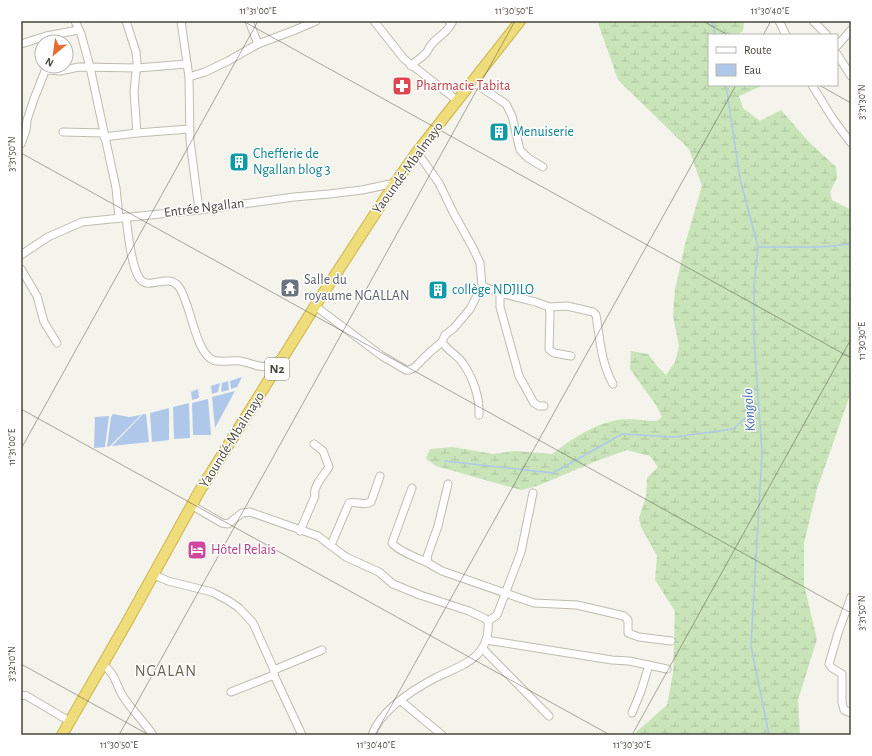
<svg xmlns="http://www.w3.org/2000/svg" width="872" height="756" viewBox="0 0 872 756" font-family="'Alegreya Sans',sans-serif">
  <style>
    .wetland { fill: url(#wetland-marsh) }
    .water { fill: #afc8ea }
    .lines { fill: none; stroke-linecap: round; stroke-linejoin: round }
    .stream { stroke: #afc8ea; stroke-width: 1.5 }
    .minor-casing { stroke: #bfbcaf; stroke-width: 9 }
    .highway-casing { stroke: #ceb44b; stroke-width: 12 }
    .minor { stroke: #fff; stroke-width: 7 }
    .highway { stroke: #efdc7b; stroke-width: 10 }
    .ticks { fill: none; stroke: #48453a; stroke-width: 1; stroke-opacity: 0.45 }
    .labels { text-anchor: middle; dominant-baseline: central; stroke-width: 3; stroke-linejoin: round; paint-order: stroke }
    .shield { fill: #fff; stroke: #7f7d75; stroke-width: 1 }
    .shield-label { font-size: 13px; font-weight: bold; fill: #48453a }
    .health-label { font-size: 14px; fill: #be3a42; stroke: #fff; text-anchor: start }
    .culture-label { font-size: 14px; fill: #0d838f; stroke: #fff; text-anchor: start }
    .street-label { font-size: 14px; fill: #48453a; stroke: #fff }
    .worship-label { font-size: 14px; fill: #5b616d; stroke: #fff; text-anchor: start }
    .hotel-label { font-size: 14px; fill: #b23c85; stroke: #fff; text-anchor: start }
    .water-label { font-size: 15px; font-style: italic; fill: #3d69aa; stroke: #fff }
    .quarter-label { font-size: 16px; letter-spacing: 1px; fill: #6a6452; stroke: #fff }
    .neatline { fill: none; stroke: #48453a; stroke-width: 1.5 }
    .ticks-label { font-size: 10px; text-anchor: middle; fill: #48453a }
  </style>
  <defs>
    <pattern id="wetland-marsh" width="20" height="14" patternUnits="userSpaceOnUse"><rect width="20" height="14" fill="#c9e4b9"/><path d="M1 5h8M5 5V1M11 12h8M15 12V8" fill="none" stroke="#aec5a0"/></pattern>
  </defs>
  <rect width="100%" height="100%" fill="#f4f3ec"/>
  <path class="wetland" d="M600 21H744L743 31 736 35H709V85H764L739 96 743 108 760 121 781 110 809 142 836 167 837 178 830 192 832 200 851 210V392L817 489 804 543V585L817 639 798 700 800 735H633L667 705 673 673 675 611 655 580 657 556 641 527 639 518 646 496 647 478 658 467 650 456 627 450 599 460 537 486 521 490 436 466 426 459 430 449 452 447 493 454 515 451 552 454C572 439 592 425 617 420 628 418 646 421 657 421L662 417 656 405 630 369 631 351 648 354 658 367 666 375 675 362 679 346 673 316 675 290 685 244 702 186 689 149 618 80 598 23Z"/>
  <g class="water">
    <polygon points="242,377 237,387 231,389 230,381"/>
    <polygon points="228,381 229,390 221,392 222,383"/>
    <polygon points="220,383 218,392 212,394 211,386"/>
    <polygon points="198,389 199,398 192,400 191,392"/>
    <polygon points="235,391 215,428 212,397"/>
    <polygon points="208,399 211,435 193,435 192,403"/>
    <polygon points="189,403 190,438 174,439 173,407"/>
    <polygon points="169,408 169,440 152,442 150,413"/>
    <polygon points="113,414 129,417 141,415 110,446 107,447 111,417"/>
    <polygon points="143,414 146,414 149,442 112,446"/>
    <polygon points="109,416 105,447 94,448 95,417"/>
  </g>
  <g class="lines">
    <g class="stream">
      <polyline points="712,21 715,35"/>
      <polyline points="726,85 740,179 758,247 754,286 754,338 762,453 751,646 769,735"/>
      <polyline points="759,247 821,247 851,244"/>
      <polyline points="445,461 553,473 622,434 675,437 733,429 759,406"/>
    </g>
    <defs>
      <g id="minor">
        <polyline points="75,21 81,34 90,67 116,188 119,218"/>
        <polyline points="126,21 136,52 137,62 134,92 137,133"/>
        <polyline points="181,21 189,77 190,141 199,210"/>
        <polyline points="249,21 258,44"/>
        <polyline points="374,21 404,59 458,101"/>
        <polyline points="779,21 786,35"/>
        <polyline points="813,21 827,35"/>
        <polyline points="21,44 46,36 79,30"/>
        <polyline points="837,46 851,30"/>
        <polyline points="837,54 851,76"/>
        <path d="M411 66C416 60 421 59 426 53 428 51 429 47 431 45 438 36 445 35 452 23L449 21"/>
        <polyline points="189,77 205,72 228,61 258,44 295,30 316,21"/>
        <polyline points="473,82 506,104 512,116 520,150 528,158 543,167"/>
        <polyline points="812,85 833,119 851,143"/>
        <polyline points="63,132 104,133"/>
        <polyline points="104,137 137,133 189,129"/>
        <polyline points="21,144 26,130 27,120 34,99 45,71 47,70 60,71 79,67 137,68 187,64"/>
        <path d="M126 217C128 233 131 267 140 279 149 291 168 272 179 287 191 304 195 352 213 360 221 363 232 360 240 361 261 365 260 372 280 359"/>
        <polyline points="21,255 48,237 82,222 199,210 294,197 329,194 362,190 395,183"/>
        <polyline points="21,269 37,296 44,322 57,343"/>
        <path d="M482 286 500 293 536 302 549 307 567 306 593 312 596 315C600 339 601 363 613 384"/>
        <polyline points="500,293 500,307 519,376 534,403 539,406 544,406"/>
        <polyline points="315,306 382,356 406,370 409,370 414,368 430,352 442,342 445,335 454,328 470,309 482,286 480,263 473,248 453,212 439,183 417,152"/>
        <polyline points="549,307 550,313 549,349 554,353 571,356"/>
        <path d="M442 342C447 350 457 355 462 362 473 377 480 398 479 415"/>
        <polyline points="448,484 438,526 427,557 428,563 442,571 534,603 577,605 624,616 628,620 628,633 639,637 671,641"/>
        <path d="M412 488 392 543C398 551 418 558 428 563"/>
        <path d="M191 505 222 523 228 524 242 513 250 512 318 536 346 557 379 572 393 584 420 595 469 611 484 618 488 621C491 657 463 665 437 677 414 689 381 710 372 735"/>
        <path d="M300 531 315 496C312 487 324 475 329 467L323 451 314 444"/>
        <path d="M331 545 349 503C357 501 363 506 371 502L380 476"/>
        <polyline points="152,574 168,581 212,592 229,601 239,608 253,623 274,670 274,675 302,735"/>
        <polyline points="851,597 838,633 829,664 832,668 842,674 842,702 844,710 851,713"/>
        <polyline points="488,621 497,615 521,552 533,493"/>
        <polyline points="486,640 612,660 629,661 667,669"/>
        <polyline points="482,648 549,716"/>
        <path d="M102 664C118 676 114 683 124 698 133 711 144 722 153 735"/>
        <polyline points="274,670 322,650"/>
        <polyline points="231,692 274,675"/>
        <polyline points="21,695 27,696 69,721"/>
        <polyline points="401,701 442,735"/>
        <polyline points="632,713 641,691 649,665"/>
      </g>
      <polyline id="highway" points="62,735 126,624 199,492 315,306 395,183 417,152 520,21"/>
    </defs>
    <use href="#minor" class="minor-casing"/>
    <use href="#highway" class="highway-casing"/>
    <use href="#minor" class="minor"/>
    <use href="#highway" class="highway"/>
  </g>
  <path class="ticks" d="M243 21 851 358M703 21 728 35M763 35 771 21M819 85 851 103M21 153 851 613M21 409 610 735M21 449 258 21M21 664 149 735M119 735 515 21M375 735 736 85M632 735 851 339"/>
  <defs>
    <symbol id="pharmacy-square" viewBox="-11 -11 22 22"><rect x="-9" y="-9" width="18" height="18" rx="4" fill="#e0444e" stroke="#fff"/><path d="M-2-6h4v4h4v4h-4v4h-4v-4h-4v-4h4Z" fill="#fff"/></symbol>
    <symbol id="building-square" viewBox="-11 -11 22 22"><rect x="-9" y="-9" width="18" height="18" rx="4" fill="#0f9aa8" stroke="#fff"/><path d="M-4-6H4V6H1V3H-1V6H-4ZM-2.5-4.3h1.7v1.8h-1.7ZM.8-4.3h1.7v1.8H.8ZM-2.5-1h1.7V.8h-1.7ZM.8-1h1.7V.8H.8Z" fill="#fff"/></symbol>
    <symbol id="temple-square" viewBox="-11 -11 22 22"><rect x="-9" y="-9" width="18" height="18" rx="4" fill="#6b7280" stroke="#fff"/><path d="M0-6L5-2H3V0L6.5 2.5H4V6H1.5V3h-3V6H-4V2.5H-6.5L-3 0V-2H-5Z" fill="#fff"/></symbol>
    <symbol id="hotel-square" viewBox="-11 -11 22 22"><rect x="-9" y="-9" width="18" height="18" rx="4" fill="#d1479c" stroke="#fff"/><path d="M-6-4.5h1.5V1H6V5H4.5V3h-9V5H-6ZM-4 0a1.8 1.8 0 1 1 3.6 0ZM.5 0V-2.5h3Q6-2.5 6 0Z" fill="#fff"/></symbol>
  </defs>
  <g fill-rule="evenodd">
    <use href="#pharmacy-square" x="391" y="75" width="22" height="22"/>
    <use href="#building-square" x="488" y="121" width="22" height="22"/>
    <use href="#building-square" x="228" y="151" width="22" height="22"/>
    <use href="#temple-square" x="279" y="277" width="22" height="22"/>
    <use href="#building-square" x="427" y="279" width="22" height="22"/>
    <use href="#hotel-square" x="186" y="539" width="22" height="22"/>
  </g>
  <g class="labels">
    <rect class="shield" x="265" y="358" width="24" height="22" rx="3"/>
    <g class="shield-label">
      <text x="277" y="369">N2</text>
    </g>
    <g class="health-label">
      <text x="416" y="86">Pharmacie Tabita</text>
    </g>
    <g class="culture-label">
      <text x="513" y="132">Menuiserie</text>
      <text x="253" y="154">Chefferie de<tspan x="253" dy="16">Ngallan blog 3</tspan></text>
      <text x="452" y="290">collège NDJILO</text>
    </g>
    <g class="street-label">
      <text transform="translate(408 168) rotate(-54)">Yaoundé-Mbalmayo</text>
      <text transform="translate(204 208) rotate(-7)">Entrée Ngallan</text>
      <text transform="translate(232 440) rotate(-58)">Yaoundé-Mbalmayo</text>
    </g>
    <g class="worship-label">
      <text x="304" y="280">Salle du<tspan x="304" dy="16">royaume NGALLAN</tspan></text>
    </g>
    <g class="hotel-label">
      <text x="211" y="550">Hôtel Relais</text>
    </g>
    <g class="water-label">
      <text transform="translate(749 410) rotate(-94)">Kongolo</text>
    </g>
    <g class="quarter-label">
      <text x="166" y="671">NGALAN</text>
    </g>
  </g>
  <rect width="872" height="756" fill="none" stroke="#ffffff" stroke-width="44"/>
  <rect x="708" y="34" width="130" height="52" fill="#ffffff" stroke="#b6b5b0"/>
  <rect x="716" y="47" width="20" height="6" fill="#ffffff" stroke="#b6b5b0"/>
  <text x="744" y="54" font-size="12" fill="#48453a">Route</text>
  <rect x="716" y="64" width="20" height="12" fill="#afc8ea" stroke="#b6b5b0"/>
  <text x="744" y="74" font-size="12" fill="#48453a">Eau</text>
  <g transform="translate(54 54) rotate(209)"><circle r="19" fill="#ffffff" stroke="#b6b5b0"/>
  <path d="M0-3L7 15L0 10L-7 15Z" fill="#e46b32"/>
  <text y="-6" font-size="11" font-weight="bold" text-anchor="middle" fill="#48453a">N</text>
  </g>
  <rect x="22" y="22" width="828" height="712" class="neatline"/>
  <g class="ticks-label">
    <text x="258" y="14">11°31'00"E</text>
    <text x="514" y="14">11°30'50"E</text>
    <text x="770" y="14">11°30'40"E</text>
    <text transform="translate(861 102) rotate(-90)" y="4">3°31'30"N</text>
    <text transform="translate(11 154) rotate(-90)" y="4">3°31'50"N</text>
    <text transform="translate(861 341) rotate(-90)" y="4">11°30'30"E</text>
    <text transform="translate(11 447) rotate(-90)" y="4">11°31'00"E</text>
    <text transform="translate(861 613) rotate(-90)" y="4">3°31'50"N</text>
    <text transform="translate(11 664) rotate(-90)" y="4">3°32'10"N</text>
    <text x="119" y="748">11°30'50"E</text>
    <text x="376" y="748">11°30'40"E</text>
    <text x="632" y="748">11°30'30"E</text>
  </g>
</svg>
